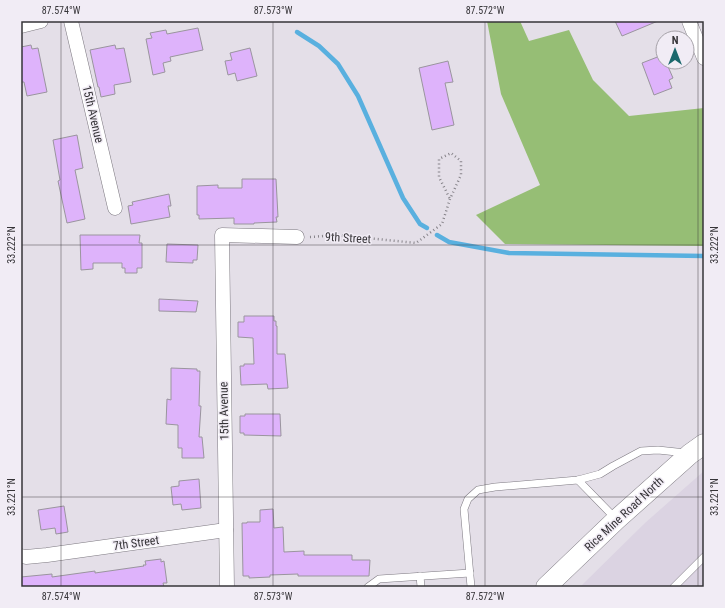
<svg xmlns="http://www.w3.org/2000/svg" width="725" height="608" viewBox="0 0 725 608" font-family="'Roboto Condensed',sans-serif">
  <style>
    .built { fill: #dbd3e2 }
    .forest { fill: #96be75 }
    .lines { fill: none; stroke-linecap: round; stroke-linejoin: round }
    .stream { stroke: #59b0df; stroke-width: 4.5 }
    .building { fill: #deb3fb; stroke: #9a959e }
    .service-casing { stroke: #7d7981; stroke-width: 8 }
    .minor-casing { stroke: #7d7981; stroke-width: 15 }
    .secondary-casing { stroke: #7d7981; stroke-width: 21 }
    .path { stroke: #868389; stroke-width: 2.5; stroke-dasharray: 1 3; stroke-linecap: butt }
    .service { stroke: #fff; stroke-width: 7 }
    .minor { stroke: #fff; stroke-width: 14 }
    .secondary { stroke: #fff; stroke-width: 20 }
    .ticks { fill: none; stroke: #363438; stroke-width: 1; stroke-opacity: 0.45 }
    .labels { text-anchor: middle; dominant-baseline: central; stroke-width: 3; stroke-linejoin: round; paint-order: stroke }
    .street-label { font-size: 12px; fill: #363438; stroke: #f1ecf5 }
    .neatline { fill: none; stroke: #363438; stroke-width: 1.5 }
    .ticks-label { font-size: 10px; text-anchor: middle; fill: #363438 }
  </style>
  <rect width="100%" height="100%" fill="#e4dfe8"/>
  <polygon class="built" points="704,471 704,587 580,587 645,523"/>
  <polygon class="forest" points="487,21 520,21 529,41 569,30 593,80 629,116 704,108 704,246 505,244 476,215 540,185 501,94"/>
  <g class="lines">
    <g class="stream">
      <polyline points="297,32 319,46 338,64 358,96 403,198 420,224 427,228"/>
      <polyline points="437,235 449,242 509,253 704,256"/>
    </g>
  </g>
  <g class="building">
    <polygon points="615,21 658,21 622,36"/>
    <polygon points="198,28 203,50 170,57 171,61 163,63 165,72 153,75 146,39 152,38 150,33 166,30 167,34"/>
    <polygon points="31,45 32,49 38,48 47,92 27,96 24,82 21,82 21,47"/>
    <polygon points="115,45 116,49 124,48 131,82 114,85 115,94 101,97 99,87 98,87 90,50"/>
    <polygon points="250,48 257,76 237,81 235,73 228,75 225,61 232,60 230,53"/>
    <polygon points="660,56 662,62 666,62 673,78 669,80 672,88 654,95 642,63"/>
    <polygon points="448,61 453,82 445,83 454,125 432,130 419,68"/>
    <polygon points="77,135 83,168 75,170 85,219 67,223 58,181 60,180 53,140"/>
    <polygon points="242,179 276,179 278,217 276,217 277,222 254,223 254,224 234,224 234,218 199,219 199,215 197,215 197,186 218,185 218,188 242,188"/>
    <polygon points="169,194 171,206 168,206 170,217 131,224 128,206 133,205 132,202"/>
    <polygon points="80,235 140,235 139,243 142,243 142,268 137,268 137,273 125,273 125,268 122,268 122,263 93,263 93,269 81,270"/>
    <polygon points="167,244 198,245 197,260 193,260 193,263 166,262"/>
    <polygon points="159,299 198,301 196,312 159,311"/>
    <polygon points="244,316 274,316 274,321 276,321 276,326 277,326 277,354 285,354 288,388 268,389 267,384 241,385 240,366 244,366 244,364 254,364 253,338 238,337 238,322 244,322"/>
    <polygon points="171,368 197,369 197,371 200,371 199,406 201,406 199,437 202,437 204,458 182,458 182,448 178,448 178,425 166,424 167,399 171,400"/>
    <polygon points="245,414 280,414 281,436 244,435 244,433 240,433 240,416 245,416"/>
    <polygon points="199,479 201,508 182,510 181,504 173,505 171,487 179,486 179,481"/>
    <polygon points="64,506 68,532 56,534 55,528 41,530 38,510"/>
    <polygon points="273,509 274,528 283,527 284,552 304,551 304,555 352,555 352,560 370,560 369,576 298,576 298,574 270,575 270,577 249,578 249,576 243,576 242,523 247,523 247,522 260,522 260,510"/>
    <polygon points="161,559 161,562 164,561 167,583 163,583 164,587 21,587 21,577 52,574 52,577 95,571 95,573 144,566 143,565 146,565 145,561"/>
  </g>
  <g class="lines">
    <defs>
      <g id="service">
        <polyline points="578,480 615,518"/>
        <polyline points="420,576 421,587"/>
        <polyline points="368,587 379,579 470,573"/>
        <polyline points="471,587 464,509 468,499 478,490 495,487 578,480 600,474 613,466 641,451 658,450 686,453"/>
        <polyline points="674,587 704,557"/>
      </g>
      <g id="minor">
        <polyline points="71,21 115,208"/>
        <polyline points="689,21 704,58"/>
        <polyline points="21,26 41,21"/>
        <polyline points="21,556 26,557 47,555 226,530"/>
        <polyline points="227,587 222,235 297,237"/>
      </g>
      <polyline id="secondary" points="546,587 616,520 690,454 704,444"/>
    </defs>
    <use href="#service" class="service-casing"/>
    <use href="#minor" class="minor-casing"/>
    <use href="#secondary" class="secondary-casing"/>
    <polyline class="path" points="310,237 338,235 416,243 442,224 450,199 461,175 461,161 451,153 439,159 439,177 450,199"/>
    <use href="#service" class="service"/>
    <use href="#minor" class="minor"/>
    <use href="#secondary" class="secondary"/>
  </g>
  <path class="ticks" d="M61 21V587M273 21V587M485 21V587M698 21V587M21 245H704M21 497H704"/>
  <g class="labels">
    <g class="street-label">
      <text transform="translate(93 114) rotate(77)">15th Avenue</text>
      <text transform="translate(348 238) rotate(3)">9th Street</text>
      <text transform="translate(224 411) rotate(-91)">15th Avenue</text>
      <text transform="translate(624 514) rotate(-43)">Rice Mine Road North</text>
      <text transform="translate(136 543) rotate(-8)">7th Street</text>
    </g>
  </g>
  <rect width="725" height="608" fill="none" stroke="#f1ecf5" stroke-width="44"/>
  <g transform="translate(675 50)"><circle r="19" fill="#f1ecf5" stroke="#a6a2a9"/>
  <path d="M0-3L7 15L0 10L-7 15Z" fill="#1b686d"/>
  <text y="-6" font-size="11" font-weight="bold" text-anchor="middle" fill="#363438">N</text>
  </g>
  <rect x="22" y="22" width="681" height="564" class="neatline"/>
  <g class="ticks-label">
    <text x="61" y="14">87.574°W</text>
    <text x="273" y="14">87.573°W</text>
    <text x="485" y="14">87.572°W</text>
    <text transform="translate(11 245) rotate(-90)" y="4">33.222°N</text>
    <text transform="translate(714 245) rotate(-90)" y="4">33.222°N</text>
    <text transform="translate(11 497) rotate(-90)" y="4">33.221°N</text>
    <text transform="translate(714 497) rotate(-90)" y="4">33.221°N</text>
    <text x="61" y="600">87.574°W</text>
    <text x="273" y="600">87.573°W</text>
    <text x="485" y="600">87.572°W</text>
  </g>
</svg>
